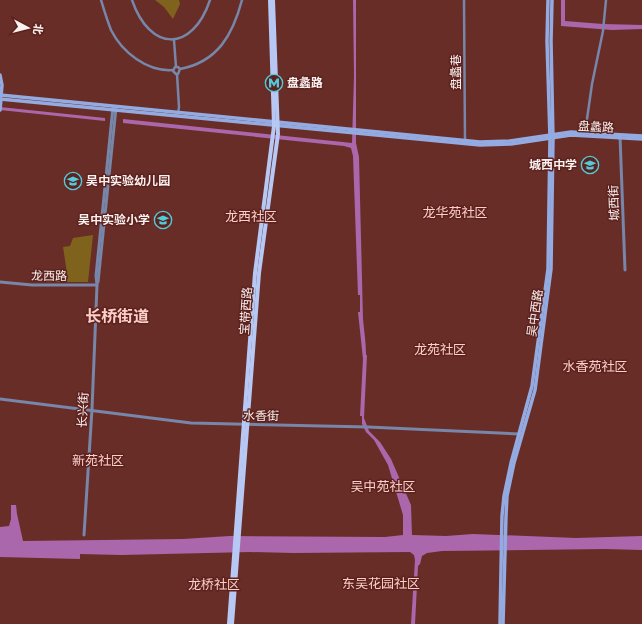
<svg xmlns="http://www.w3.org/2000/svg" width="642" height="624" viewBox="0 0 642 624" font-family="Bitter,'Noto Sans SC',serif">
  <style>
    .green { fill: #7f631c }
    .water { fill: #ab67ab }
    .lines { fill: none; stroke-linecap: round; stroke-linejoin: round }
    .minor { stroke: #7786a9; stroke-width: 2.5 }
    .tertiary { stroke: #7786a9; stroke-width: 3 }
    .secondary { stroke: #94abe2; stroke-width: 3.5 }
    .primary { stroke: #b6c8f3; stroke-width: 4 }
    .labels { text-anchor: middle; dominant-baseline: central; stroke-width: 3; stroke-linejoin: round; paint-order: stroke }
    .street-label { font-size: 12px; fill: #faf2f1; stroke: #5d221e }
    .poi-label { font-size: 12px; font-weight: bold; fill: #faf2f1; stroke: #5d221e; text-anchor: start }
    .neighbourhood-label { font-size: 13px; fill: #fdcfc9; stroke: #5d221e }
    .district-label { font-size: 16px; font-weight: bold; fill: #fdcfc9; stroke: #5d221e }
  </style>
  <rect width="100%" height="100%" fill="#692d28"/>
  <g class="green">
    <polygon points="155,0 179,0 180,4 173,19 164,7"/>
    <polygon points="93,235 88,282 42,282 41,277 68,279 63,247 70,246 73,238"/>
  </g>
  <g class="water">
    <path d="M353 0H356V143L359 157 363 319C364 331 366 342 366 355H367L364 418 369 431 380 442 391 459 411 505 412 535 446 536 473 534 576 538 642 536V550L605 549 442 551 427 553 422 556 420 564 418 566 415 624H411L415 560 414 555 410 552 293 553 250 552 121 555 80 554V559L0 557V527L9 526 11 519V505H16L17 514 23 541 183 539 230 536 385 537 403 535V515L388 465 374 440 366 432 362 424V416H360L363 359 358 312H360V295H358L353 156 351 148 344 146 123 123V119L352 143 354 76Z"/>
    <polygon points="561,0 565,0 565,21 603,24 642,25 642,29 612,30 561,26"/>
    <polygon points="0,107 105,118 105,121 0,110"/>
  </g>
  <g class="lines">
    <g class="minor">
      <path d="M101 0C104 10 107 20 111 30 122 52 147 72 173 70"/>
      <path d="M132 0C150 52 192 53 210 0"/>
      <polyline points="464,0 465,142"/>
      <polyline points="174,40 176,67"/>
      <path d="M180 69 178 74H176L173 71 175 67H178L180 69C218 62 233 34 242 0"/>
      <polyline points="177,74 179,107 178,114"/>
      <polyline points="585,133 592,84 603,31 606,0"/>
    </g>
    <g class="tertiary">
      <polyline points="620,136 625,270"/>
      <polyline points="0,282 32,285 97,285"/>
      <polyline points="98,282 116,108"/>
      <polyline points="0,399 191,423 368,427 520,434"/>
      <polyline points="84,535 92,409 97,285 96,276 113,107"/>
    </g>
    <g class="secondary">
      <polyline points="0,75 2,85 1,96"/>
      <polyline points="0,95 480,142 510,141 571,132 642,136"/>
      <polyline points="0,99 480,145 511,144 571,135 642,139"/>
      <polyline points="0,110 1,99"/>
      <polyline points="500,624 502,516 504,496 511,463 532,386 548,269 550,138 547,41 548,0"/>
      <polyline points="503,624 506,516 507,496 514,463 535,390 551,269 553,138 551,41 552,0"/>
    </g>
    <g class="primary">
      <polyline points="229,624 255,273 274,126 270,0"/>
      <polyline points="232,624 259,273 278,134 273,0"/>
    </g>
  </g>
  <defs>
    <symbol id="metro-ring" viewBox="-11 -11 22 22"><circle r="9.5" fill="#5d221e" stroke="#53cbda" stroke-width="1.5"/><path d="M-5.5 5V-5H-3L0 0L3-5H5.5V5H3V-.5L0 4L-3-.5V5Z" fill="#53cbda"/></symbol>
    <symbol id="school-ring" viewBox="-11 -11 22 22"><circle r="9.5" fill="#5d221e" stroke="#53cbda" stroke-width="1.5"/><path d="M0-5L7-2L0 1L-7-2ZM-4 1L0 2.5L4 1V4Q0 6-4 4Z" fill="#53cbda"/></symbol>
  </defs>
  <g fill-rule="evenodd">
    <use href="#metro-ring" x="264" y="73" width="20" height="20"/>
    <use href="#school-ring" x="580" y="155" width="20" height="20"/>
    <use href="#school-ring" x="63" y="171" width="20" height="20"/>
    <use href="#school-ring" x="153" y="210" width="20" height="20"/>
  </g>
  <g class="labels">
    <g class="street-label">
      <text transform="translate(456 72) rotate(-90)">盘蠡巷</text>
      <text transform="translate(596 127) rotate(3)">盘蠡路</text>
      <text transform="translate(614 203) rotate(-92)">城西街</text>
      <text transform="translate(49 276) rotate(1)">龙西路</text>
      <text transform="translate(246 311) rotate(-86)">宝带西路</text>
      <text transform="translate(535 313) rotate(-82)">吴中西路</text>
      <text transform="translate(83 410) rotate(-87)">长兴街</text>
      <text transform="translate(261 416) rotate(1)">水香街</text>
    </g>
    <g class="poi-label">
      <text x="287" y="83">盘蠡路</text>
      <text x="577" y="165" text-anchor="end">城西中学</text>
      <text x="86" y="181">吴中实验幼儿园</text>
      <text x="150" y="220" text-anchor="end">吴中实验小学</text>
    </g>
    <g class="neighbourhood-label">
      <text x="455" y="212">龙华苑社区</text>
      <text x="251" y="216">龙西社区</text>
      <text x="440" y="349">龙苑社区</text>
      <text x="595" y="366">水香苑社区</text>
      <text x="98" y="460">新苑社区</text>
      <text x="383" y="486">吴中苑社区</text>
      <text x="381" y="583">东吴花园社区</text>
      <text x="214" y="584">龙桥社区</text>
    </g>
    <g class="district-label">
      <text x="117" y="316">长桥街道</text>
    </g>
  </g>
  <g transform="translate(28 28) rotate(97)" stroke="#5d221e" stroke-width="3" paint-order="stroke">
  <path d="M0-3L7 15L0 10L-7 15Z" fill="#faf2f1"/>
  <text y="-6" font-size="11" font-weight="bold" text-anchor="middle" fill="#faf2f1">北</text>
  </g>
</svg>
